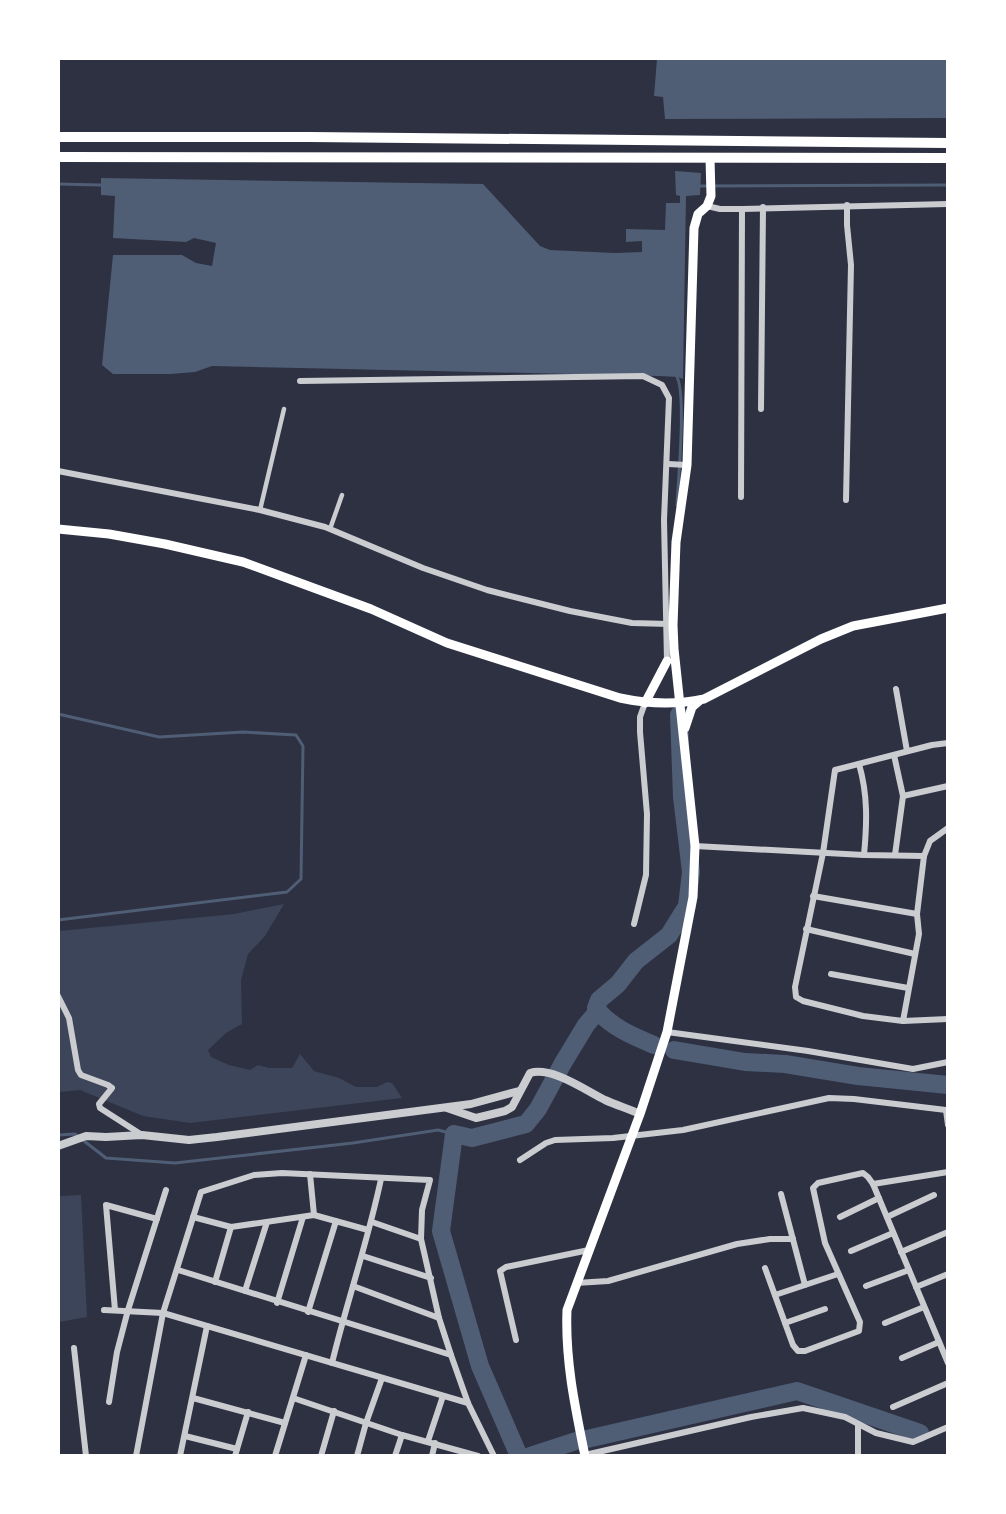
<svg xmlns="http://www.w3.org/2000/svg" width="1006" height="1514" viewBox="0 0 1006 1514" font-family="Inter,sans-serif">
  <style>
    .green { fill: #3c4559 }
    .water { fill: #4f5d75 }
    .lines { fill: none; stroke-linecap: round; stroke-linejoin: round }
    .stream { stroke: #4f5d75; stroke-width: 3 }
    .river { stroke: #4f5d75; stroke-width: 18 }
    .pedestrian { stroke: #caccd0; stroke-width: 4.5 }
    .minor { stroke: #caccd0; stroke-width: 6 }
    .tertiary { stroke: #caccd0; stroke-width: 8 }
    .secondary { stroke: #fff; stroke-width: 9 }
    .primary { stroke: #fff; stroke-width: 10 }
  </style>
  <rect width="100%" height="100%" fill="#2d3142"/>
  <g class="green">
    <polygon points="284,904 265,936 248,954 241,980 242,1024 226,1033 208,1050 211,1057 229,1065 250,1070 258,1065 269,1068 292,1068 300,1054 314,1071 339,1078 356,1087 377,1087 387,1082 392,1083 402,1098 190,1123 143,1116 80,1090 59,1092 59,931 234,914"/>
    <polygon points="81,1195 87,1317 59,1322 59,1196"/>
  </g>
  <g class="water">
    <polygon points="657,59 947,59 947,118 665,119 663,97 654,96"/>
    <polygon points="675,171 701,173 700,195 686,196 683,379 678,377 659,376 212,366 195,372 171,374 113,374 102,365 113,255 182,255 196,263 212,266 216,243 194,238 186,242 113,238 115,196 101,195 101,178 483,184 540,246 550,250 615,253 642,252 642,241 626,242 626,229 665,230 666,203 680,203 680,196 676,195"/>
  </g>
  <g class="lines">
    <g class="stream">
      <polyline points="58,184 101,185"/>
      <polyline points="697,186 948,185"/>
      <path d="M676 375C687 391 678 481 677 505"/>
      <polyline points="58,714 159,737 243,732 296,735 303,746 301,879 287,892 58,920"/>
      <polyline points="58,1135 75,1134 106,1158 175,1163 353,1143 438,1130 454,1134"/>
    </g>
    <g class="river">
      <polyline points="598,1011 596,1008 599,1000 618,984 636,961 669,935 687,906 691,872 682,797 679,715"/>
      <path d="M598 1011C613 1028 633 1036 654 1045"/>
      <polyline points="674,1050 745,1062 785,1064 858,1076 948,1085"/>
      <polyline points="587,1439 797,1391 920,1433"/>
      <polyline points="519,1456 480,1366 441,1231 454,1134 472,1138 526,1124 538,1109 563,1063 586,1025 598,1011"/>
      <polyline points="530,1456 576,1441"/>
    </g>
    <g class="pedestrian">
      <polyline points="260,510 284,409"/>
      <polyline points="330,529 342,495"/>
    </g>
    <g class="minor">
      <polyline points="707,206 720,209 742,209 948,204"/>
      <polyline points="300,381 643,376 662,385 669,398 664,520 667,661"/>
      <polyline points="761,409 763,207"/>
      <polyline points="668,464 687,465"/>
      <polyline points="58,471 260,510 325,527 423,568 487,590 570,611 632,623 669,624"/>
      <polyline points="741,497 742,209"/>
      <polyline points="846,500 851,265 847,225 847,205"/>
      <polyline points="896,689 907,751"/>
      <polyline points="948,743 932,745 835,770 823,853 795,987 796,997 803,1001 863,1016 903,1021 948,1019"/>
      <polyline points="894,755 903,796 895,855"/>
      <path d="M859 764C868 795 867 823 864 855"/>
      <polyline points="903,796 948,786"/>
      <polyline points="695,846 864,855 924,856"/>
      <polyline points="813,896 917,914"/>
      <polyline points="634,924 646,875 647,814 640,732 640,717 645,703"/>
      <polyline points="806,929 915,954"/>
      <polyline points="831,974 908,988"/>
      <polyline points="58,996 69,1018 78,1070 81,1075 108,1085 112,1088 99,1104 100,1108 142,1135"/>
      <polyline points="903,1021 919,934 917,914 924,856 930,841 948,828"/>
      <polyline points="667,1032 808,1051 913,1069 948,1062"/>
      <polyline points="520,1160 546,1143 555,1140 613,1138 683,1130 829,1098 854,1099 946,1110 948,1125"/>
      <polyline points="310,1174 314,1215"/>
      <polyline points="873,1184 948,1172"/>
      <polyline points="781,1194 805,1285"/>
      <polyline points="193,1217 231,1227 314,1215 368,1230"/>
      <polyline points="840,1217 879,1198"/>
      <polyline points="887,1217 934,1195"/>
      <polyline points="372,1222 421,1239"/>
      <polyline points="851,1251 893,1233"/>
      <polyline points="901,1252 948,1232"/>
      <polyline points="363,1256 431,1278"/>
      <polyline points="765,1268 793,1345 798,1351 805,1351 859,1331 860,1322 825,1243 813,1188 818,1183 863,1173 868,1177 873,1184 948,1363"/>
      <polyline points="178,1270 451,1355"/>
      <polyline points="215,1282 231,1227"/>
      <polyline points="576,1283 608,1281 737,1244 770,1239 793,1239"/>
      <polyline points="353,1286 439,1318"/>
      <polyline points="866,1286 909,1270"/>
      <polyline points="916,1287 948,1274"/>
      <polyline points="245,1291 267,1222"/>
      <polyline points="775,1295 838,1274"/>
      <polyline points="277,1303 303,1217"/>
      <polyline points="104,1310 163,1313 468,1403"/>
      <polyline points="115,1310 106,1205 157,1219"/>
      <polyline points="308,1312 336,1221"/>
      <polyline points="785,1323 825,1309"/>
      <polyline points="885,1323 924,1307"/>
      <polyline points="516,1340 500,1271 506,1267 589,1250"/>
      <polyline points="74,1348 86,1456"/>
      <polyline points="902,1358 939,1342"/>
      <path d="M332 1363C347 1301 368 1241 381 1179"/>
      <polyline points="193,1398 285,1423"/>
      <polyline points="293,1398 402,1435 478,1456"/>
      <polyline points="109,1402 117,1352 128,1310 166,1190"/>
      <polyline points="893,1407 948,1383"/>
      <polyline points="185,1436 237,1449"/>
      <polyline points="428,1441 443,1396"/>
      <polyline points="585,1455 751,1417 803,1408 845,1417 876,1433 913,1442 948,1427"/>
      <polyline points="136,1456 163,1313 201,1192 254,1175 282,1173 430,1180 422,1210 421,1239 439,1318 451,1355 468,1403 494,1456"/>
      <polyline points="180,1456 207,1326"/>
      <polyline points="235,1456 248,1412"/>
      <polyline points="275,1456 306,1355"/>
      <polyline points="321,1456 334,1411"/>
      <polyline points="357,1456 366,1423 382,1378"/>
      <polyline points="395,1456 402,1435"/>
      <polyline points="432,1456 435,1443"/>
      <polyline points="858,1456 858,1424"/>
    </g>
    <g class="tertiary">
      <path d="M447 1108 476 1118 505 1111 512 1107 530 1073C551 1066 585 1090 605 1100 616 1105 629 1109 640 1114"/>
      <polyline points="58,1146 86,1136 106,1137 142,1135 189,1140 217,1137 471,1104 519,1091"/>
    </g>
    <g class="secondary">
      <path d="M58 529 109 534 165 544 243 562 371 609 447 643 620 698C648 704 676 705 704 699L821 639 853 626 948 608"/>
      <polyline points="645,703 667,661"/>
      <polyline points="685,728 692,707 699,701"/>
      <path d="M585 1456C575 1407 565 1360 567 1310L640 1114 667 1032 693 897 695 846 674 649 673 625 676 542 687 465 694 228 698 214 707 206 711 196 710 158"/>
    </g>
    <g class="primary">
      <polyline points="58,137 310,137 948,143"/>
      <polyline points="58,157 948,158"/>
    </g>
  </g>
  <rect width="1006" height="1514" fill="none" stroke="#ffffff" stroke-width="120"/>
</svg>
